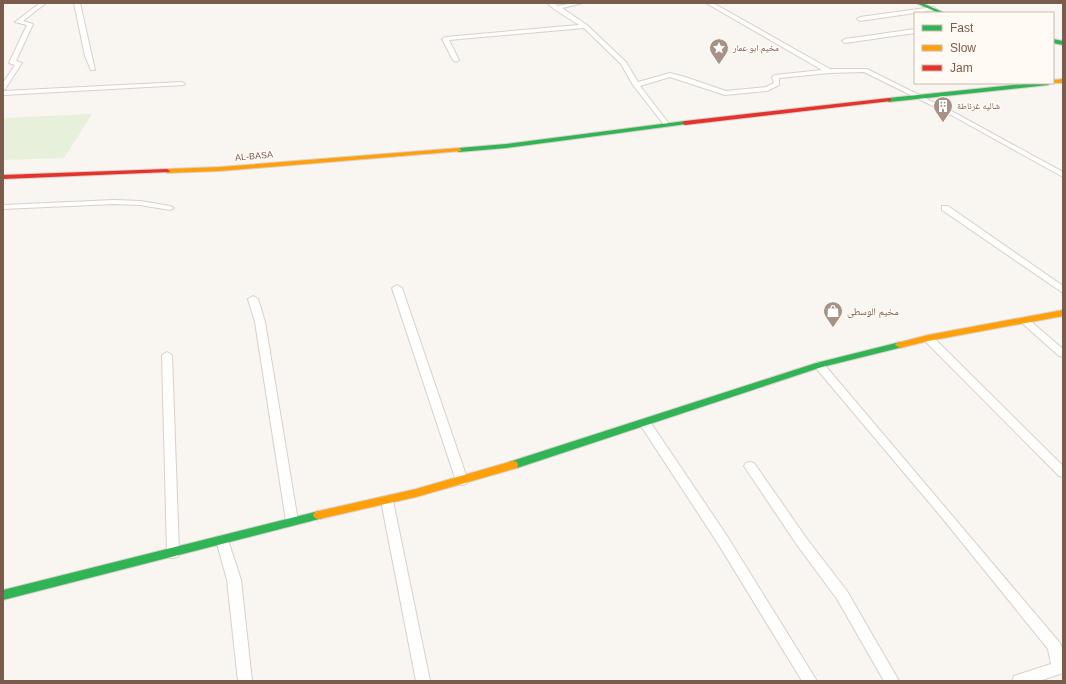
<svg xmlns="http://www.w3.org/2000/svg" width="1066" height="684" viewBox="0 0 1066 684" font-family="Arial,'Noto Naskh Arabic',sans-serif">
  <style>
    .green { fill: #e7f0db }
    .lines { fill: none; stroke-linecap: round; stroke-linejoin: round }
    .street-casing { stroke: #d7d1cb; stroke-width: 2 }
    .fast-casing { stroke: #d9d2cb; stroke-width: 2 }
    .slow-casing { stroke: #d9d2cb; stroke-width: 2 }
    .jam-casing { stroke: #d9d2cb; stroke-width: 2 }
    .street { fill: #fefefd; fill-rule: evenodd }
    .fast { fill: #30b455; fill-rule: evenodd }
    .slow { fill: #ff9f0a; fill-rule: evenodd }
    .jam { fill: #e5322d; fill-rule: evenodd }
    .labels { text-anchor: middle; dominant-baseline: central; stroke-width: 3; stroke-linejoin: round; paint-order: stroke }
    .far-poi-label { font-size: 9px; fill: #7a5c4d; stroke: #fffaf3; text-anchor: start }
    .far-street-label { font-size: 9px; fill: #7a5c4d; stroke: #fffaf3 }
    .poi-label { font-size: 10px; fill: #7a5c4d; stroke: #fffaf3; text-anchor: start }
  </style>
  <rect width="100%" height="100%" fill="#f9f5f0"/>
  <polygon class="green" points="92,114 64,158 3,160 3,118"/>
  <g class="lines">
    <defs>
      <g id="street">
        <polygon points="40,3 46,3 23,21 33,24 16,61 22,63 5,89 3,90 3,83 15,65 9,63 27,25 15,22"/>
        <polygon points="74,3 80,3 95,70 91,70 85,56"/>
        <polygon points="547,3 554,3 558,6 572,3 583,3 562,8 587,25 626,62 638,82 670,73 685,77 726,91 766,87 774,83 772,77 775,75 822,70 706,3 713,3 830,69 867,69 957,114 1063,172 1063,177 953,116 864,72 829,73 779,78 779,85 767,91 725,95 670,77 640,86 670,125 667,127 665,126 633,85 621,64 584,28 449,40 459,60 456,62 453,60 442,39 445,37 579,25 554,9"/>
        <polygon points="933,7 935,8 935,10 860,21 857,19 860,17"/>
        <polygon points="915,29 915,33 845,43 842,41 845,39"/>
        <polygon points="182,82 185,84 184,85 3,95 3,91"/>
        <polygon points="114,200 140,201 170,206 174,208 170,210 140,205 114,204 3,209 3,205"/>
        <polygon points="942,206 948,206 1063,286 1063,293 942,210"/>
        <polygon points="397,285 402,288 468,481 466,484 462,485 458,484 456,481 392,288"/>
        <polygon points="253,296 258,299 265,322 298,521 296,524 292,526 288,524 286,521 255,322 248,299"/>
        <polygon points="1025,318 1028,319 1063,349 1063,357 1059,356 1022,323 1020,321 1022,319"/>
        <polygon points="928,335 932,336 1063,466 1063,477 1059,476 924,340 923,338"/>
        <polygon points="167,352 172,355 179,553 178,557 173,558 168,557 167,553 162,355"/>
        <polygon points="819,362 823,363 1060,643 1063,651 1063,673 1039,681 1012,681 1014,676 1051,664 1048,649 943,519 815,367 814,365 815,363"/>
        <polygon points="645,419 649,420 727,536 817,681 802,681 717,542 639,423 641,420"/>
        <polygon points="750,462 754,463 807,539 847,591 899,681 884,681 837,599 797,545 746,469 744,466 746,463"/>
        <polygon points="387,497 391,498 393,501 430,681 416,681 381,501 383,498"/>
        <polygon points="222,535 227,537 228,540 241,580 252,681 238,681 227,580 216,540 217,537"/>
      </g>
      <g id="fast">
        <polygon points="916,3 922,3 945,13 939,13"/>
        <polygon points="1053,39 1063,41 1063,45 1053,43"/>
        <polygon points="1032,83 1051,83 1048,85 889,102 886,100 889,98"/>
        <polygon points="685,121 688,123 687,124 506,148 459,152 456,150 459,148 506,144"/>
        <polygon points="900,342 903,343 905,345 903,347 822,367 517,468 509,468 508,465 509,462 816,363"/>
        <polygon points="319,511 323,512 325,515 323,518 3,600 3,590"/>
      </g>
      <g id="slow">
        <polygon points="1063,79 1063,83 1051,83 1053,83 1053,80"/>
        <polygon points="459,148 461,149 461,151 220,171 167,173 164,171 167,169 220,167"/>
        <polygon points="1063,310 1063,316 928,341 900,348 895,345 897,343 928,335"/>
        <polygon points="513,461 517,462 518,465 517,468 416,497 319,519 315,518 313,515 315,512 319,511 416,489"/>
      </g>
      <g id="jam">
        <polygon points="889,98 891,99 891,101 685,125 682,123 685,121"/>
        <polygon points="167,169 170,171 169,172 3,179 3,175"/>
      </g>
    </defs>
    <use href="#street" class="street-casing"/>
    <use href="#fast" class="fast-casing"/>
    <use href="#slow" class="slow-casing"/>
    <use href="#jam" class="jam-casing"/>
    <use href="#street" class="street"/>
    <use href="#fast" class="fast"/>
    <use href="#slow" class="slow"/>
    <use href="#jam" class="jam"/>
  </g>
  <defs>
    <symbol id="sight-pin" viewBox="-11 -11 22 30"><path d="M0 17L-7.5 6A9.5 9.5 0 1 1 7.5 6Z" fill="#a69286" stroke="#fffaf3"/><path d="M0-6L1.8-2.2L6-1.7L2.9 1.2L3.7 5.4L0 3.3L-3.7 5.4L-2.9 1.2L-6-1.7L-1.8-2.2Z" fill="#fff"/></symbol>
    <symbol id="building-pin" viewBox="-11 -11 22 30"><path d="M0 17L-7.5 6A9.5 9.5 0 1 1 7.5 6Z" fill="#a69286" stroke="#fffaf3"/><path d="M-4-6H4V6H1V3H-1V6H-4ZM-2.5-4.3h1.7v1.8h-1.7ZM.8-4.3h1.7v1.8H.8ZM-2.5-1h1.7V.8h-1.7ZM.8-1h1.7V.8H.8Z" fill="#fff"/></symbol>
    <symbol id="shop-pin" viewBox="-11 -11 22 30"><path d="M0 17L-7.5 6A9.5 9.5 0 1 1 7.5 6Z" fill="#a69286" stroke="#fffaf3"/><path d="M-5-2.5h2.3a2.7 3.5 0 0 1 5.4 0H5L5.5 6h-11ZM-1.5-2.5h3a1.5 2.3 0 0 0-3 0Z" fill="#fff"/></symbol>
  </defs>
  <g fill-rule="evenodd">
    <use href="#sight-pin" x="708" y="37" width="22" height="30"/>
    <use href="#building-pin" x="932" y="95" width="22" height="30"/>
    <use href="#shop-pin" x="822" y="300" width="22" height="30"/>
  </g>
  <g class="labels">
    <g class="far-poi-label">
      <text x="733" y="48">مخيم ابو عمار</text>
      <text x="957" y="106">شاليه غرناطة</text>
    </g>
    <g class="far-street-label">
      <text transform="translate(254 156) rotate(-5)">AL-BASA</text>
    </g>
    <g class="poi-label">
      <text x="847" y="311">مخيم الوسطى</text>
    </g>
  </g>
  <rect width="1066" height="684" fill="none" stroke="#7a5c4d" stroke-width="8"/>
  <rect x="914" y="12" width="140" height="72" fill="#fffaf3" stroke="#cabbb1"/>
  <rect x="922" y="25" width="20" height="6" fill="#30b455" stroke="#cabbb1"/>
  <text x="950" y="32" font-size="12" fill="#7a5c4d">Fast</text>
  <rect x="922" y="45" width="20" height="6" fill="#ff9f0a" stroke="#cabbb1"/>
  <text x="950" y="52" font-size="12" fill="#7a5c4d">Slow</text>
  <rect x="922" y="65" width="20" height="6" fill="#e5322d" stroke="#cabbb1"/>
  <text x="950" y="72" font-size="12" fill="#7a5c4d">Jam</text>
</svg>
